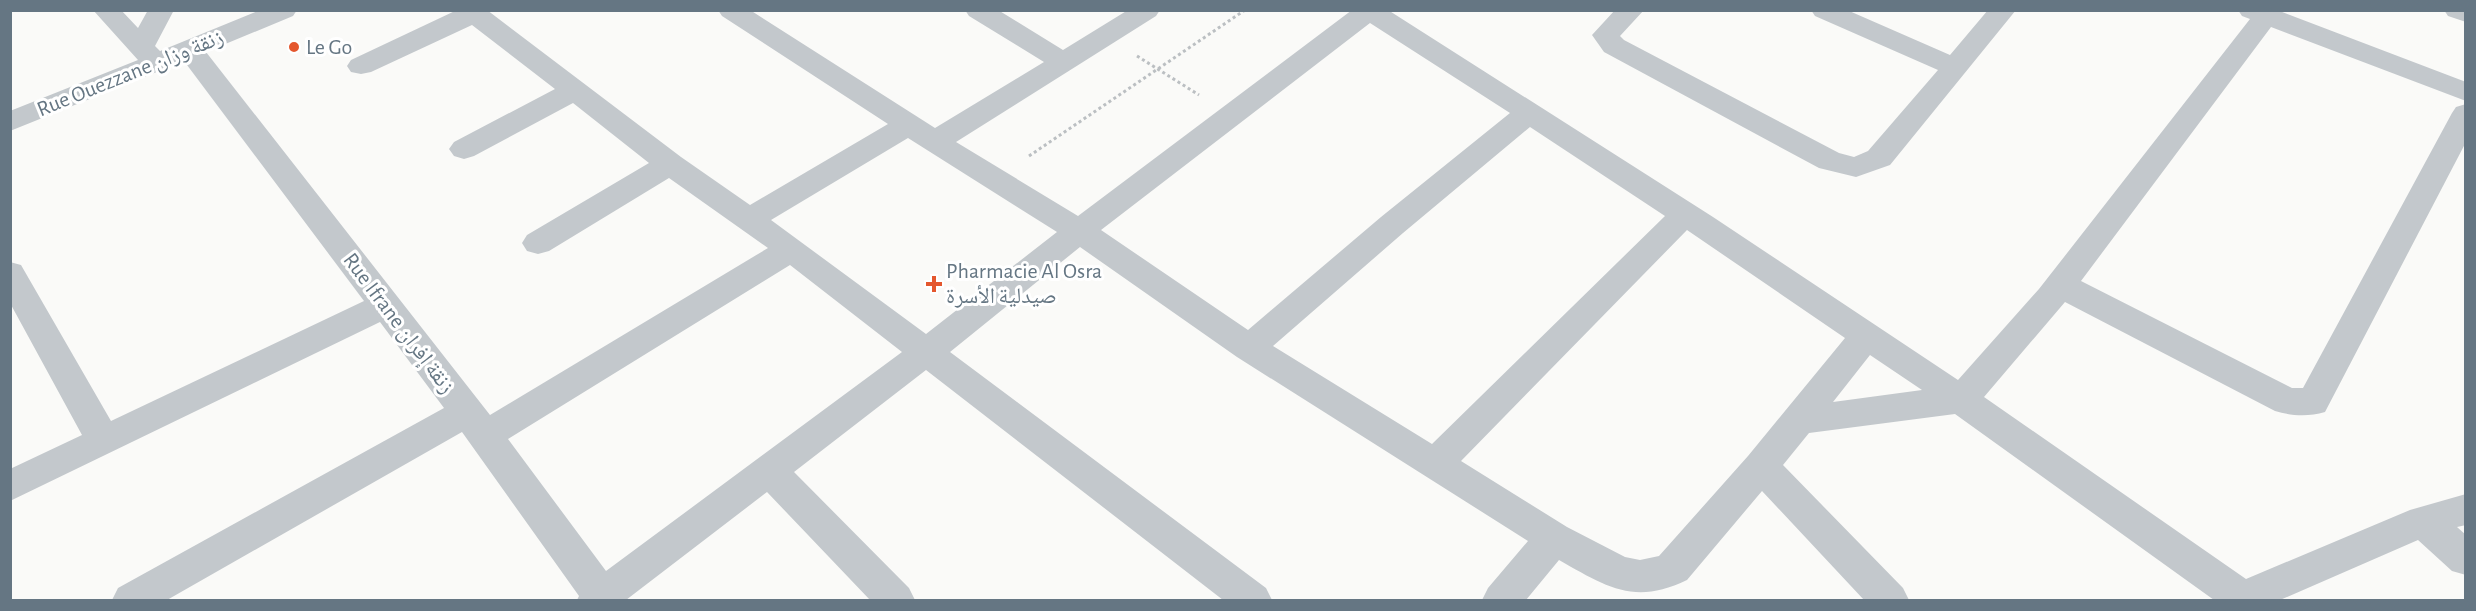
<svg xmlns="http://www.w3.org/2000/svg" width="2476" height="611" viewBox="0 0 2476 611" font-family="'Alegreya Sans','Noto Naskh Arabic',sans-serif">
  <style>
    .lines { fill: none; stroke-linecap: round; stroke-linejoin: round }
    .path { stroke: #bbbfc2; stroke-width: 3; stroke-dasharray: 3 3; stroke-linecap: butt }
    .minor { fill: #c3c8cc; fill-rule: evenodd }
    .poi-dot { fill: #e4572e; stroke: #fff; stroke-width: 2 }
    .labels { text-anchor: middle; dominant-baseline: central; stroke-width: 6; stroke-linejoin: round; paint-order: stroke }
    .poi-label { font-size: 22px; fill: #657683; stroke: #fff; text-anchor: start }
    .street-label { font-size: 22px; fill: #657683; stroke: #fff }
  </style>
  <rect width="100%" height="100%" fill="#fafaf8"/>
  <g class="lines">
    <g class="path">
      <polyline points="1137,56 1199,95"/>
      <polyline points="1029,156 1245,10"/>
    </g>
    <g class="minor">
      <path d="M93 10H121L138 28 148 10H174L155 46 160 51 260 10H297L293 16 206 52 490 415 768 248 669 178 549 251 538 254 527 251 522 243 527 235 649 163 573 103 474 156 464 159 454 156 449 149 454 142 555 89 472 25 371 72 361 74 351 72 347 66 351 60 457 10H487L681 157 750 205 888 124 722 16 718 10H750L935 128 1044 62 969 16 965 10H998L1063 50 1128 10H1160L1156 16 956 142 1078 216 1352 10H1388L1713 217 1958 380 2039 289 2250 19 2242 16 2238 10H2277L2466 82V101L2271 27 2081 281 2292 388H2303L2452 113 2456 107 2466 104V142L2325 412C2308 417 2292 416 2275 411L2065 302 1984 397 2246 579 2410 510 2466 494V525L2457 527 2466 535V575L2452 571 2418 540 2280 600H2214L1955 414 1809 433 1783 465 1903 588 1909 600H1864L1762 491 1687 580C1634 606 1605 586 1559 560L1526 600H1482L1488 588 1528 541 1237 357 1080 247 950 352 1266 588 1272 600H1223L926 370 794 472 909 588 915 600H870L767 492 626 600H577L579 596 462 432 167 600H112L118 588 444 408 380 322 10 501V469L82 435 10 303V262L21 265 111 421 364 301 184 61 10 131V111L138 60ZM1370 23 1510 113 1381 217 1248 330 1101 230ZM1530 127 1665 216 1432 444 1273 346 1403 233ZM908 138 1057 232 926 334 771 220ZM1687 230 1845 338 1748 456 1659 556 1640 560 1625 557 1567 527 1461 461ZM790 265 902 352 606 571 508 439ZM1870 355 1922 390 1833 402Z"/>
      <polygon points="1615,10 1644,10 1620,36 1624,40 1839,153 1854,157 1868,151 1938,70 1815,16 1811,10 1847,10 1950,55 1988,10 2016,10 1890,165 1856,177 1819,168 1604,52 1592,35"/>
      <polygon points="2444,10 2466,10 2466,22 2448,16"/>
    </g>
  </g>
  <g class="poi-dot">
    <circle cx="294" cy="47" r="6"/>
    <path d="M931 275h6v6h6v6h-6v6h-6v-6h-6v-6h6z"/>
  </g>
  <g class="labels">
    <g class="poi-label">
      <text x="306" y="47">Le Go</text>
      <text x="946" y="271">Pharmacie Al Osra<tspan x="946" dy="25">صيدلية الأسرة</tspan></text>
    </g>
    <g class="street-label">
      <text transform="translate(130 73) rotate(-22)">Rue Ouezzane زنقة وزان</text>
      <text transform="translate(399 323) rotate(53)">Rue Ifrane زنقة إفران</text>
    </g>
  </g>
  <rect width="2476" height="611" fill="none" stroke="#657683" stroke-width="24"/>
</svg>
